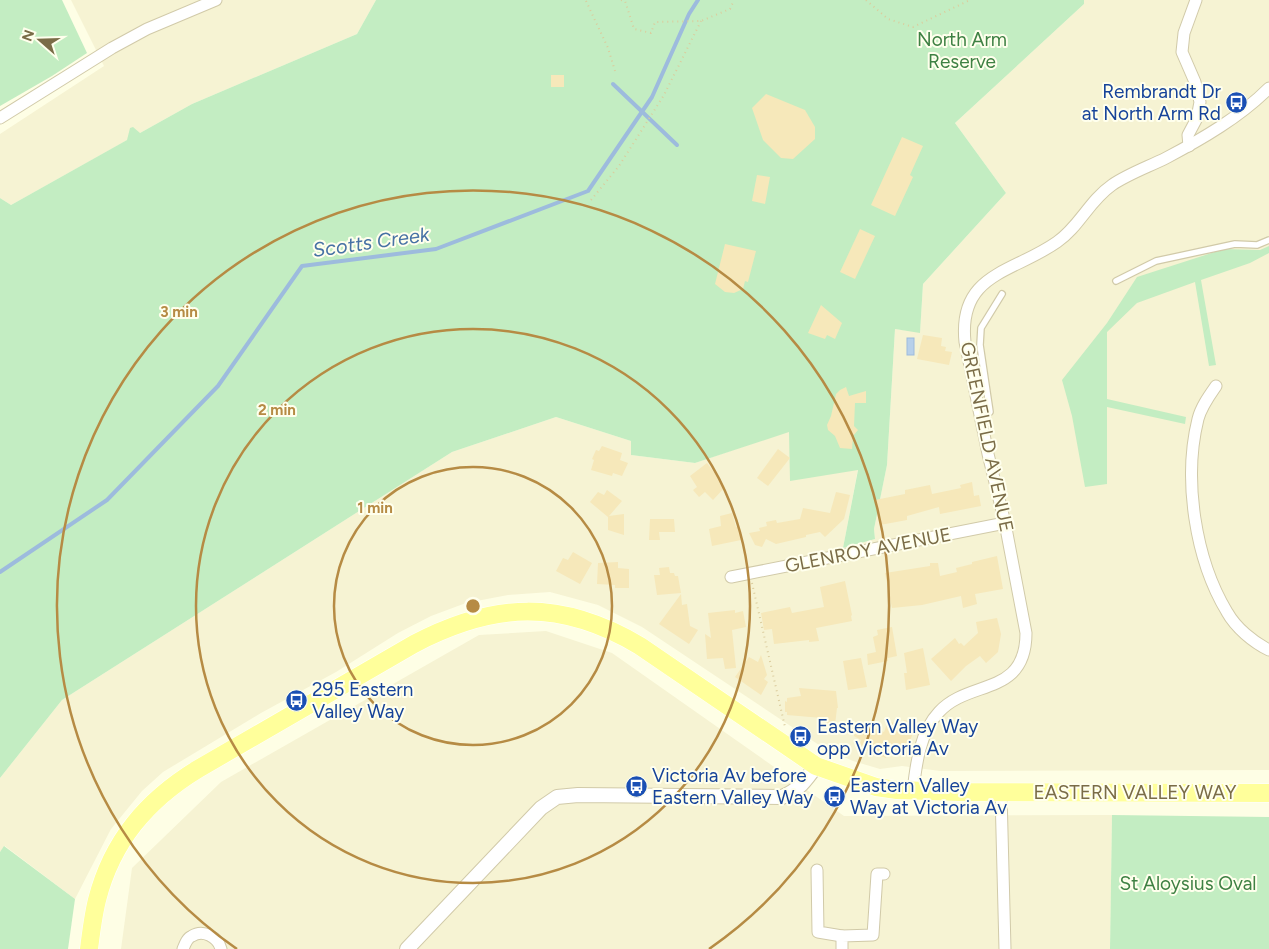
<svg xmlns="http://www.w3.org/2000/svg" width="1269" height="949" viewBox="0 0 1269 949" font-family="Figtree,sans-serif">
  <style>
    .residential { fill: #f6f3d3 }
    .green { fill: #c3edc2 }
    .water { fill: #b7d0ea; stroke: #9dbbdd }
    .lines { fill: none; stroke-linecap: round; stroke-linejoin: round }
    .stream { stroke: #9dbbdd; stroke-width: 4 }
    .building { fill: #f6e8ba }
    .service-casing { stroke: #d1caa9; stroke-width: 8 }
    .minor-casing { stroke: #d1caa9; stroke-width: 13 }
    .tertiary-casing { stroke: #d1caa9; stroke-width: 16 }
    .primary-casing { stroke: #fff; stroke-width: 19 }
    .path { stroke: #dbcc9d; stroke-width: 2; stroke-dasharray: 1 4; stroke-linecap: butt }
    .service { stroke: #fff; stroke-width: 5.5 }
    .minor { stroke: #fff; stroke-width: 11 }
    .tertiary { stroke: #fff; stroke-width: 14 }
    .primary { stroke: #ffff9b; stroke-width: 18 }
    .ring { fill: none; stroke: #b68b44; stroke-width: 2.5 }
    .labels { text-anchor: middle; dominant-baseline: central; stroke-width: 4; stroke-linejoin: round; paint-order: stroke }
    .park-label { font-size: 19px; fill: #3e8143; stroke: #ffffed }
    .transit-label { font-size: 19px; fill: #164399; stroke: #ffffed; text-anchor: start }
    .street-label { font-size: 19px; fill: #7a6c47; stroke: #ffffed }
    .water-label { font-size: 20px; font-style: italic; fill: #4772a5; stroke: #ffffed }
    .centre { fill: #b68b44; stroke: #ffffed; stroke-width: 2.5 }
    .ring-label { font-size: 15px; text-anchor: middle; font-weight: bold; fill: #b68b44; stroke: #ffffed; stroke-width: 4; stroke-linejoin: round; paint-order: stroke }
  </style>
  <rect width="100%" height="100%" fill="#fefee5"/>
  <g class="residential">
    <polygon points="71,0 376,0 357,34 192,104 11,205 0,198 0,134 104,66"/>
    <polygon points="1084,0 1269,0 1269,770 940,771 902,766 880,769 853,761 822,747 642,627 598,605 550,592 508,595 466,603 431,616 398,633 336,672 261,713 163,772 142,791 111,829 75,899 5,846 0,852 0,778 62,700 452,452 556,417 631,441 631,455 695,463 789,431 858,469 843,548 875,539 874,529 887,465 895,329 920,332 923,284 1006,193 955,123 1084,4"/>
    <polygon points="546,631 612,653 844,816 1112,815 1110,949 121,949 132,868 221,782 479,635"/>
  </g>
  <g class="green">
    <polygon points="0,0 62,0 87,53 52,76 0,106"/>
    <polygon points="376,0 1084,0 1084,4 955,123 1006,193 923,284 920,333 895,329 887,465 874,529 875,539 843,548 858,470 790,481 789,432 695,463 631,455 631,441 556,417 452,452 62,700 0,778 0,198 11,205 127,140 130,128 133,127 140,133 192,104 357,34"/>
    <polygon points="1269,246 1269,253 1250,263 1201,280 1216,365 1209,366 1195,282 1137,303 1107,332 1107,399 1186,417 1185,424 1107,407 1107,484 1085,487 1072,416 1062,380 1107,323 1137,277 1224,249 1260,250"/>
    <polygon points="1112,815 1269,817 1269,949 1110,949"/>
    <polygon points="4,846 75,899 68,949 0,949 0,852"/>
  </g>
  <rect class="water" x="907" y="338" width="7" height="17"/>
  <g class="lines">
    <g class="stream">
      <polyline points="613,84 677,145"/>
      <polyline points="0,572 107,500 218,386 302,266 436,249 588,191 652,97 689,14 698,0"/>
    </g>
  </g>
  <g class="building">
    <rect x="551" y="75" width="13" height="12"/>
    <polygon points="766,94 805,110 815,127 815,139 793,159 781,158 763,140 752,108"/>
    <polygon points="902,137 923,146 910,175 913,177 895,216 871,205"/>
    <polygon points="757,175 770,177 765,204 752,201"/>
    <polygon points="860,229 875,236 855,279 840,272"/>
    <polygon points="725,244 756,251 748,282 745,281 743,289 734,293 725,292 715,284"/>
    <polygon points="821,305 842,323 835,339 827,335 825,339 808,333"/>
    <polygon points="923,335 942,338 941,346 946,347 945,351 952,352 949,365 917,359"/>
    <polygon points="846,387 849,396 866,391 866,403 855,403 854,426 858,430 853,436 852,449 840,448 835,436 828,430 827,425 831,416 836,394 840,390"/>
    <polygon points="602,446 622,453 620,460 628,463 622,476 613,473 612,476 591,470 594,460 592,459 596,450 599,451"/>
    <polygon points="778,449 790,458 768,486 757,478"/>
    <polygon points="707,463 725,487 713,500 705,492 699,497 693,490 697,487 690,476"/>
    <polygon points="972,482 974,496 979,495 981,506 940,514 939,507 907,516 907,520 880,525 875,500 905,494 905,490 930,485 932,494 961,488 960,485"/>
    <polygon points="607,490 622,501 609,516 624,514 624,535 608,530 608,517 590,502 598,492 604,495"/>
    <polygon points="836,492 850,495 844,519 825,537 820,532 806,535 806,537 776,544 766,539 762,547 755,545 749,533 760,531 759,528 767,526 766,522 776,520 777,523 800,519 803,508 830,513"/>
    <polygon points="732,513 736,527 739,526 741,540 712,546 709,529 721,526 720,516"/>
    <polygon points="650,519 674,519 675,532 659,532 660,540 649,540"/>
    <polygon points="573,552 592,563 580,584 556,571 563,558 568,560"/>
    <polygon points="997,556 1003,589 975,594 977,604 963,608 961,596 922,605 892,608 885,573 930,566 930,563 938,563 940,576 957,572 956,568 972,564 972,562"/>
    <polygon points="618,562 618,568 629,569 629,588 615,588 615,585 597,584 598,563"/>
    <polygon points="669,567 670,573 674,573 675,576 678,576 681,593 657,595 654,575 660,575 659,568"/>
    <polygon points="845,581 852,615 851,616 852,621 816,628 819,641 809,642 809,640 774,644 772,629 764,630 761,613 790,607 792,613 824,607 820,587"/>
    <polygon points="681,594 682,605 687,604 690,626 698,630 689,644 659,624"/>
    <polygon points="735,610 735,613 743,611 746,627 732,630 736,668 725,669 723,658 707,659 705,634 711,638 708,613"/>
    <polygon points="997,618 1001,634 998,652 986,663 980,656 966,666 951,681 931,659 955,638 959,644 961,643 964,646 978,633 976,622"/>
    <polygon points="892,627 897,656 888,658 888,661 868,665 867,654 876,652 873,637 878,635 877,630"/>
    <polygon points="923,648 930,685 906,690 904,673 907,673 904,653"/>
    <polygon points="761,655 767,675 764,679 768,682 761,695 735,677 749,657 758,662"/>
    <polygon points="861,658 867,687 848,690 843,661"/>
    <polygon points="799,688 836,691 838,708 837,708 835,725 822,723 822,718 787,715 787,712 785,712 785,701 787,702 787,698 801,696"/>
    <polygon points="904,720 917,723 909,743 907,742 902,753 890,747 886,758 859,748 861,740 854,736 855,731 853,729 856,721 884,732 888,721 901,725"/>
  </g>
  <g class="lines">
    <defs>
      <g id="service">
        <polyline points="1116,281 1156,261 1235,244 1257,245 1269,240"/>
        <polyline points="981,421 990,412 980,345 981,328 1002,294"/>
      </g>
      <g id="minor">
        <polyline points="0,118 112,48 147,29 216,0"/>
        <polyline points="1189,146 1188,135 1197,118 1200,102 1195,82 1182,52 1184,33 1196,0"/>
        <path d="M1216 386C1209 396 1201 407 1198 419 1183 479 1195 559 1227 612 1236 628 1253 642 1269 650"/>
        <polyline points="731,577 1005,523"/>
        <path d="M913 791C916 764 920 732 939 712 969 679 1026 697 1026 633L1005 523 988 454 965 342C958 273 1013 273 1057 242 1079 227 1089 201 1112 185 1128 174 1148 167 1166 158 1202 139 1240 117 1269 88"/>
        <polyline points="1001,793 1005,949"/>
        <polyline points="817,870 818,932 842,936"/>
        <path d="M183 949C185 944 187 938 192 936 203 929 218 937 221 949"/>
        <polyline points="842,949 842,936 873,935 877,874 884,874"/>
      </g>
      <path id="tertiary" d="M407 949 541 808 557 797 578 795 782 797C798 791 806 780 816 766"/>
      <path id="primary" d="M89 949C91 933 93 916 97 900 112 841 147 800 198 769L414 644C494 602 561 599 640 646L816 766 876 787 897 790 958 792 1269 793"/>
    </defs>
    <use href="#service" class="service-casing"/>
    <use href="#minor" class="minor-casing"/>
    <use href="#tertiary" class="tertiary-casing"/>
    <use href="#primary" class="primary-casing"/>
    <g class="path">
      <polyline points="621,0 625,1 634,29 651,33 655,22 701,21 730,9 734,0"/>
      <polyline points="866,0 888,19 913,27 970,0"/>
      <polyline points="586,1 608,48 615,71"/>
      <polyline points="591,200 619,166 664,95 701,21"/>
      <polyline points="752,583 785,727"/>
    </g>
    <use href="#service" class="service"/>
    <use href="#minor" class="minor"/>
    <use href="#tertiary" class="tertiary"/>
    <use href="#primary" class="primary"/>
  </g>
  <g class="ring">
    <circle cx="473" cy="606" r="139"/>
    <circle cx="473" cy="606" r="277"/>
    <path d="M237 949A416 416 0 1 1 709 949"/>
  </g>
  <defs>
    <symbol id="bus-disc" viewBox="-11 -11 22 22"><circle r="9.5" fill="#1a4fb4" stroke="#ffffed"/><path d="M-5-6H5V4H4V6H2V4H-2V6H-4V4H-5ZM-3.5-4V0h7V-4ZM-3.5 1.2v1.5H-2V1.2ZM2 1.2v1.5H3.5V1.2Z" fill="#fff"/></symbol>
  </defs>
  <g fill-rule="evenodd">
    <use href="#bus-disc" x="1224" y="90" width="25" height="25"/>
    <use href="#bus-disc" x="284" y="688" width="25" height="25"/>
    <use href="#bus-disc" x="788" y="724" width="25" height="25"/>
    <use href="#bus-disc" x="624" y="774" width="25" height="25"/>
    <use href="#bus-disc" x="822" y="784" width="25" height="25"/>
  </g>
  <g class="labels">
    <g class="park-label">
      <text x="962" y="39">North Arm<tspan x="962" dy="22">Reserve</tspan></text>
      <text x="1188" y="883">St Aloysius Oval</text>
    </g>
    <g class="transit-label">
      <text x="1221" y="91" text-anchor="end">Rembrandt Dr<tspan x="1221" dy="22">at North Arm Rd</tspan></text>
      <text x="312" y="689">295 Eastern<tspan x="312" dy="22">Valley Way</tspan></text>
      <text x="817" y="726">Eastern Valley Way<tspan x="817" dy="22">opp Victoria Av</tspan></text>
      <text x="652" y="775">Victoria Av before<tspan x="652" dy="22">Eastern Valley Way</tspan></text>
      <text x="850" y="785">Eastern Valley<tspan x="850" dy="22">Way at Victoria Av</tspan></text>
    </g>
    <g class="street-label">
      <text transform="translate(987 437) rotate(78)">GREENFIELD AVENUE</text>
      <text transform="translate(868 550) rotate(-11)">GLENROY AVENUE</text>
      <text x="1135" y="792">EASTERN VALLEY WAY</text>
    </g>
    <g class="water-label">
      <text transform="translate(371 242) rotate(-8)">Scotts Creek</text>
    </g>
  </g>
  <circle cx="473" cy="606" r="8" class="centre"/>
  <g class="ring-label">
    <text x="179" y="317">3 min</text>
    <text x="277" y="415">2 min</text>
    <text x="375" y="513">1 min</text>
  </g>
  <g transform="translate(40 40) rotate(290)" stroke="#ffffed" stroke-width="4" paint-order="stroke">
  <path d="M0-4L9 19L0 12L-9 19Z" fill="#7a6c47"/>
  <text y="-8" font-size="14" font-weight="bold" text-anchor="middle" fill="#7a6c47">N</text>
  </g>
</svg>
